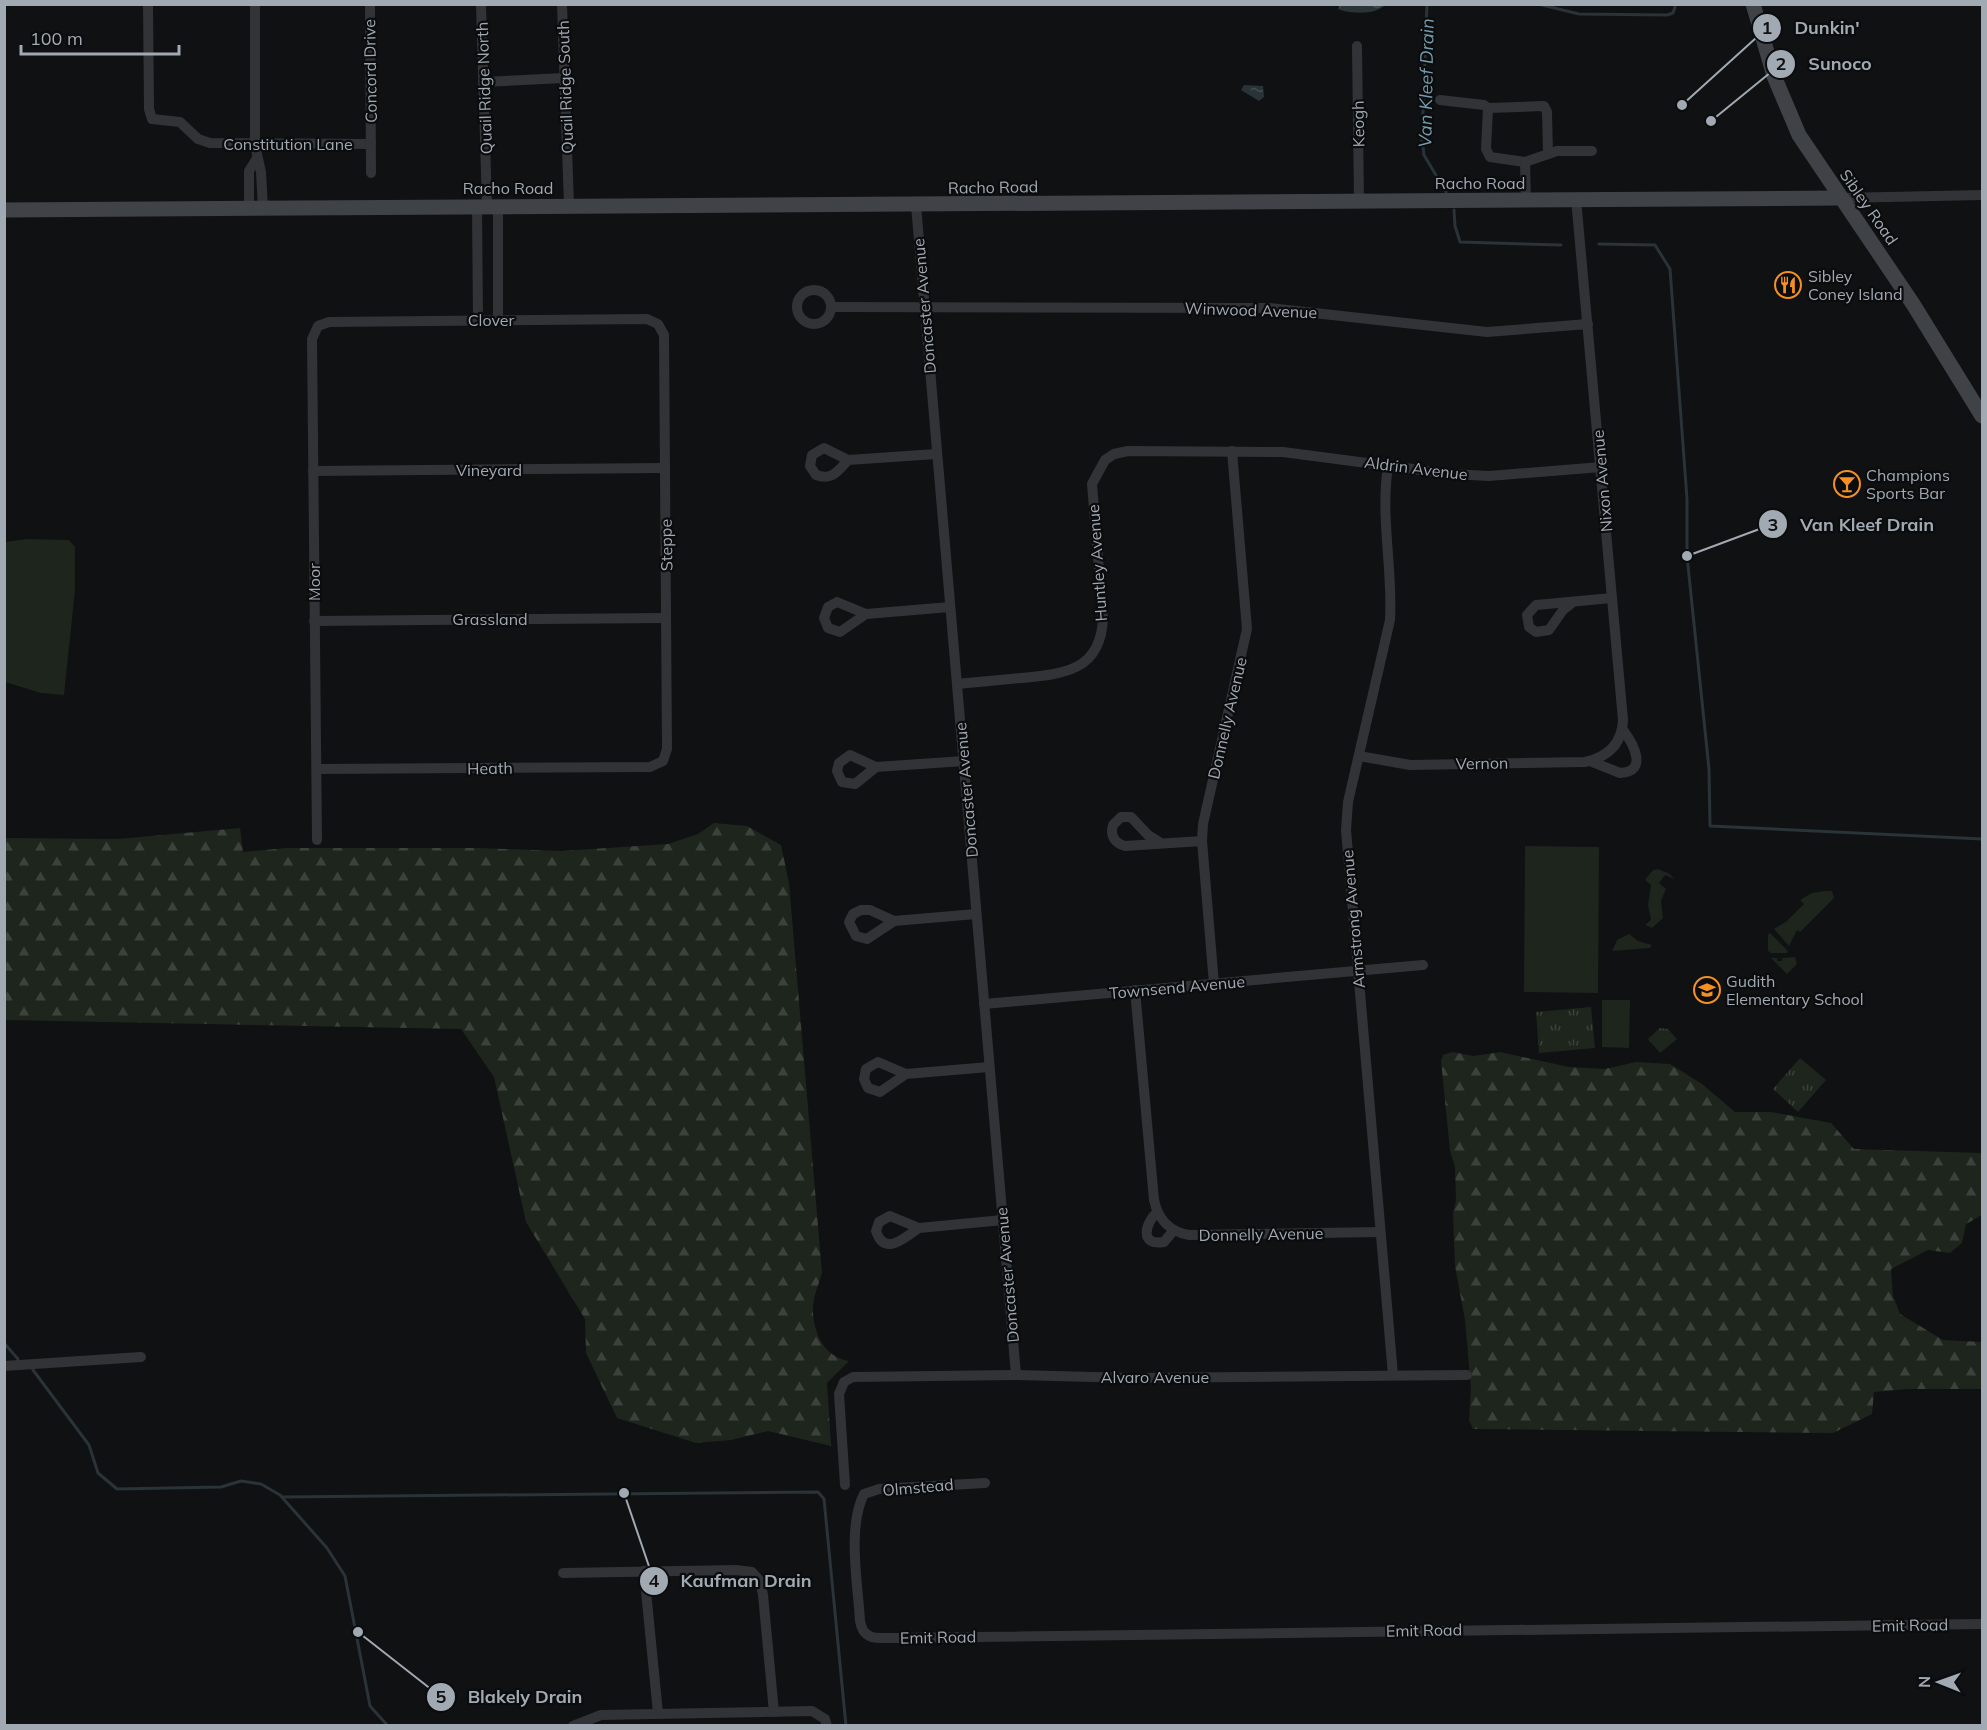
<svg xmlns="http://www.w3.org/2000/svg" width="1987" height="1730" viewBox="0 0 1987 1730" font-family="Mulish,sans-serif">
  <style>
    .green { fill: #1d251d }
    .forest { fill: url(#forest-firs) }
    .park { fill: url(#park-tufts) }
    .water { fill: url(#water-ripples) }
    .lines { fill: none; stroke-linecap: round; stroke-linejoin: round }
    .stream { stroke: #293338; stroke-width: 3 }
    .street { stroke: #313337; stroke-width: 10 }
    .secondary { stroke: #3f4247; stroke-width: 15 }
    .labels { text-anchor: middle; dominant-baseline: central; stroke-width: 4.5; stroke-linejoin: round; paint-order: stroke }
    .street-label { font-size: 16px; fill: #a1a9b3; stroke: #0b0c0d }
    .poi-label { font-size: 16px; fill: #a1a9b3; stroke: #0b0c0d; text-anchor: start }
    .water-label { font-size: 18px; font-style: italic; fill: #769eb0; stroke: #0b0c0d }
    .leader { fill: none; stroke: #a1a9b3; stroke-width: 2 }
    .callout-dot { fill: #a1a9b3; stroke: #0b0c0d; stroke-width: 2 }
    .mark-label { font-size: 18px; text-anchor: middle; font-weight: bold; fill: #111 }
    .callout-label { font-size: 18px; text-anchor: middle; font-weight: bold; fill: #a1a9b3; stroke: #0b0c0d; stroke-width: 4.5; stroke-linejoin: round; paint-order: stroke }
  </style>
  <defs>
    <pattern id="forest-firs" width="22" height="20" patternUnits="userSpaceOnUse" patternTransform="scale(1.5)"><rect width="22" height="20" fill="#1d251d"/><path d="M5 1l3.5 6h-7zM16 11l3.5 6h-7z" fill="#3b423b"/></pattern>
    <pattern id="park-tufts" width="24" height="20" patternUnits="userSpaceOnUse" patternTransform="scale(1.5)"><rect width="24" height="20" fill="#1d251d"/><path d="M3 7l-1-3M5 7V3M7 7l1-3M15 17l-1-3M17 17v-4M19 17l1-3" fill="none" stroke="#3b423b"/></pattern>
    <pattern id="water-ripples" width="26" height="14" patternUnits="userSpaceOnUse" patternTransform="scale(1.5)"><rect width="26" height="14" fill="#293338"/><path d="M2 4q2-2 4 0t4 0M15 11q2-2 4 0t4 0" fill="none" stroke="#454e52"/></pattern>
  </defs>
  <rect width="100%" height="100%" fill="#101112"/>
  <g class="green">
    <polygon points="27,539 69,540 75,547 75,590 64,695 41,693 5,682 5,542"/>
    <polygon points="1525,846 1599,847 1598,993 1524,992"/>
    <polygon points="1658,869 1670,874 1674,879 1665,875 1659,883 1666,889 1661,901 1663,918 1652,928 1645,925 1651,920 1648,905 1651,885 1645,880 1653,870"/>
    <polygon points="1825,891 1832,891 1834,898 1800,932 1797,930 1789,946 1774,929 1787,921 1804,904 1800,900 1812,893"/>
    <polygon points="1770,933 1788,951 1787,953 1771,953 1768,951 1768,935"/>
    <polygon points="1629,934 1638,941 1652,945 1650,948 1612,951 1617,940"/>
    <polygon points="1795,957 1797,964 1787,974 1771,958 1777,958 1777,961 1782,961 1782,958"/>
    <polygon points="1602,1000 1630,1000 1629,1048 1602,1047"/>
  </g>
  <g class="forest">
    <path d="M714 823 747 826 781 845 789 883 822 1273C819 1283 814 1295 813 1306 812 1330 823 1357 849 1361L827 1383 831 1446 768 1431 731 1440 696 1443 617 1418 586 1353 585 1319 526 1222 494 1077 461 1029 5 1020V838L118 839 240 828 243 852 287 848H478L561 851 668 844 698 834Z"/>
    <polygon points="1453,1052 1473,1056 1500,1052 1569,1067 1605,1069 1636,1062 1670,1064 1702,1084 1735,1112 1771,1112 1831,1123 1854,1149 1982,1153 1982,1215 1966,1224 1962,1243 1950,1253 1928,1250 1891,1269 1893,1296 1900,1314 1943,1340 1982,1342 1982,1389 1908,1389 1874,1392 1872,1414 1833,1433 1473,1429 1469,1420 1471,1388 1465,1320 1455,1266 1453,1214 1456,1200 1455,1167 1450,1151 1441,1061 1443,1055"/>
  </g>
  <g class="park">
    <polygon points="1591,1007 1595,1048 1539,1053 1536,1012"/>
    <polygon points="1660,1028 1668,1029 1677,1039 1660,1053 1648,1039"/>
    <polygon points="1800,1058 1826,1080 1798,1112 1773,1089"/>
  </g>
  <g class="water">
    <path d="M1340 5V4L1385 5C1376 15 1350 14 1338 9Z"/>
    <polygon points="1244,85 1263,86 1264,97 1259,101 1241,90"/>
  </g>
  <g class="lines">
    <g class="stream">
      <polyline points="1427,4 1422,139 1424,155 1446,192"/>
      <polyline points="1538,4 1579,14 1667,15 1673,13 1675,7"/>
      <polyline points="1454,210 1455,226 1460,242 1561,245"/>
      <polyline points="1599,244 1655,245 1670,269 1687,499 1687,556 1709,769 1710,826 1982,839"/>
      <polyline points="4,1343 18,1359"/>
      <polyline points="33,1370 89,1445 98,1473 117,1489 221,1487 241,1481 261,1484 280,1495 327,1548 345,1576 370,1706 388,1726"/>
      <polyline points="282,1497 818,1492 824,1499 846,1726"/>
    </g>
    <g class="street">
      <polyline points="148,4 149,109 152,119 180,122 198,139 210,143 371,144"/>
      <polyline points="255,4 255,145 261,172 263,208"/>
      <polyline points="370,4 371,173"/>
      <polyline points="481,4 487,207"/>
      <polyline points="562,4 569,206"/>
      <polyline points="1357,46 1359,201"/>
      <polyline points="483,82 564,78"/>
      <polyline points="1440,100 1484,105 1488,108 1486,149 1490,157 1525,162"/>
      <polyline points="1488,108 1544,106 1547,112 1548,154"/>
      <polyline points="1840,198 1982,195"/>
      <polyline points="1526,201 1525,162 1557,151 1592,151"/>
      <polyline points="916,205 1016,1375"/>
      <polyline points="498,206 498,320"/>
      <polyline points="477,207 478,320"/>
      <polyline points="249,209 249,171 257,158"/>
      <circle cx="814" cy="307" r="17"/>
      <polyline points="831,307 1269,308 1487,332 1588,324"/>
      <path d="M848 460C838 471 832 481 816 475L810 466 812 455 824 448 848 460 936 454"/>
      <path d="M1388 466C1380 518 1393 568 1390 620L1348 802 1346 830 1393 1375"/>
      <polyline points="313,471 665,468"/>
      <polyline points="1573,602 1563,610 1549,630 1536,632 1529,627 1527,615 1536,605 1612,598"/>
      <polyline points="866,614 837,602 828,607 824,618 828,628 840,632 866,614 950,607"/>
      <polyline points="314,621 666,618"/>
      <path d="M957 684C978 682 1000 680 1021 678 1064 674 1101 671 1103 618L1092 484 1105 460 1114 454 1128 451 1283 452 1451 474 1489 476 1601 467"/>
      <path d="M1359 756 1410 765 1585 762C1608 757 1622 744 1623 720L1576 199"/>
      <path d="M1590 761 1620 773C1649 772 1633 743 1623 730"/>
      <polyline points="876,767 855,784 842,782 837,771 839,763 850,755 876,767 964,761"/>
      <polyline points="317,769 650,767 663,761 667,749 664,335 658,324 647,319 329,322 318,326 312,339 317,840"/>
      <path d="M1161 843 1148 835 1131 817H1121L1113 825C1110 835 1114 843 1125 846L1202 841"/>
      <polyline points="894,921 867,939 856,936 849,922 853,914 861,910 870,910 894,921 976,914"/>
      <polyline points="1214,984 1202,841 1203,824 1247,629 1232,451"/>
      <path d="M1135 990 1154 1200C1158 1219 1170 1232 1189 1235L1380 1232"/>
      <polyline points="984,1004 1423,965"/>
      <polyline points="906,1074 880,1092 868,1088 864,1079 866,1069 878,1062 906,1074 989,1067"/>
      <path d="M1157 1212C1145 1224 1139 1246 1164 1242L1174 1230"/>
      <path d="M919 1228C906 1236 885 1258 876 1231L879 1222 890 1216 919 1228 1003 1220"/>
      <polyline points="4,1366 141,1357"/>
      <path d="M985 1483 879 1489 864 1494C847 1527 858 1585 860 1621 863 1641 878 1638 895 1638L1982 1624"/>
      <polyline points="845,1485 839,1394 844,1382 853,1377 1016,1375 1133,1378 1467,1375"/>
      <polyline points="644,1571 658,1713"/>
      <polyline points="563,1573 736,1570 752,1572 760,1581 763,1595 774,1712"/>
      <polyline points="573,1726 601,1715 812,1711 825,1719 827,1726"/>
    </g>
    <g class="secondary">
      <polyline points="1753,4 1774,76 1799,135 1913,304 1982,416"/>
      <polyline points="4,210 1840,198"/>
    </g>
  </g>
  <defs>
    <symbol id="restaurant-ring" viewBox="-11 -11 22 22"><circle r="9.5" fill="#0b0c0d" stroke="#f69024" stroke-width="1.5"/><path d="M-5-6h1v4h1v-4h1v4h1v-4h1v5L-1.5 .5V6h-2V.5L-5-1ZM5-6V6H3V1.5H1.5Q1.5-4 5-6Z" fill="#f69024"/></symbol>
    <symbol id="bar-ring" viewBox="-11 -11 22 22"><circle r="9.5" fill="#0b0c0d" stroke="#f69024" stroke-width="1.5"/><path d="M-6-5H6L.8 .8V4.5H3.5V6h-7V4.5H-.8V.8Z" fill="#f69024"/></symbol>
    <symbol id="school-ring" viewBox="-11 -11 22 22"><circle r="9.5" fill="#0b0c0d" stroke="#f69024" stroke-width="1.5"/><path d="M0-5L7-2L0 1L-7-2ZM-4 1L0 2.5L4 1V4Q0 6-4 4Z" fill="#f69024"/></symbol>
  </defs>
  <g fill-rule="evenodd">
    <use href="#restaurant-ring" x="1773" y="270" width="30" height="30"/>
    <use href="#bar-ring" x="1832" y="469" width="30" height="30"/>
    <use href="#school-ring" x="1692" y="975" width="30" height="30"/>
  </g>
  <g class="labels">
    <g class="street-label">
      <text transform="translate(370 71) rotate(-91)">Concord Drive</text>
      <text transform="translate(565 87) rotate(-92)">Quail Ridge South</text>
      <text transform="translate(484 88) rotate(-92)">Quail Ridge North</text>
      <text transform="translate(1358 124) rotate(-91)">Keogh</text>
      <text x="288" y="144">Constitution Lane</text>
      <text x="1480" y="183">Racho Road</text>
      <text transform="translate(993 187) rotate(-1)">Racho Road</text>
      <text x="508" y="188">Racho Road</text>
      <text transform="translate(1869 207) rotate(55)">Sibley Road</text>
      <text transform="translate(924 306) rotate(-95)">Doncaster Avenue</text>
      <text transform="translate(1251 310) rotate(2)">Winwood Avenue</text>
      <text x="491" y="320">Clover</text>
      <text transform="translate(1416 468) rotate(7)">Aldrin Avenue</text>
      <text x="489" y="470">Vineyard</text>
      <text transform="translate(1602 481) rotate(-95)">Nixon Avenue</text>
      <text transform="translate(666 545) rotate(-91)">Steppe</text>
      <text transform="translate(1097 563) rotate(-94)">Huntley Avenue</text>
      <text transform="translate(314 582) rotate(-90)">Moor</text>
      <text x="490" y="619">Grassland</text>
      <text transform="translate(1227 718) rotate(-77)">Donnelly Avenue</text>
      <text transform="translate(1482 763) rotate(-1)">Vernon</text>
      <text transform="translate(490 768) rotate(-1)">Heath</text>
      <text transform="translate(966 790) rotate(-95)">Doncaster Avenue</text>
      <text transform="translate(1353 919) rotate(-95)">Armstrong Avenue</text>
      <text transform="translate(1177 987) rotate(-5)">Townsend Avenue</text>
      <text transform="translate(1261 1234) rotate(-1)">Donnelly Avenue</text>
      <text transform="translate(1007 1275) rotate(-95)">Doncaster Avenue</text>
      <text x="1155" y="1377">Alvaro Avenue</text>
      <text transform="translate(918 1487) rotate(-5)">Olmstead</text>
      <text transform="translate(1910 1625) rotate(-1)">Emit Road</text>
      <text transform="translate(1424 1630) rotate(-1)">Emit Road</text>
      <text transform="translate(938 1637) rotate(-1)">Emit Road</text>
    </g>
    <g class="poi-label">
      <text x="1808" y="276">Sibley<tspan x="1808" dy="18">Coney Island</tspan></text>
      <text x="1866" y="475">Champions<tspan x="1866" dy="18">Sports Bar</tspan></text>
      <text x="1726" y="981">Gudith<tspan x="1726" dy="18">Elementary School</tspan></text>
    </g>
    <g class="water-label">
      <text transform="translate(1426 83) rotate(-89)">Van Kleef Drain</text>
    </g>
  </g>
  <path class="leader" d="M1682 105L1767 28M1711 121L1781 64M1687 556L1773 524M624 1493L654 1581M358 1632L441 1697"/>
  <g class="callout-dot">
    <circle cx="1682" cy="105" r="6"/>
    <circle cx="1711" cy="121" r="6"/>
    <circle cx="1687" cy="556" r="6"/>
    <circle cx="624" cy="1493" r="6"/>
    <circle cx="358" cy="1632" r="6"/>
    <circle cx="1767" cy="28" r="15"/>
    <circle cx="1781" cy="64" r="15"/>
    <circle cx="1773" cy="524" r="15"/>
    <circle cx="654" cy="1581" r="15"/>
    <circle cx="441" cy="1697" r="15"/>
  </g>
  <g class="mark-label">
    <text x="1767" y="34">1</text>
    <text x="1781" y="70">2</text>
    <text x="1773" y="531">3</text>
    <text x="654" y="1587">4</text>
    <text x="441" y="1703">5</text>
  </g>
  <g class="callout-label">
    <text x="1827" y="34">Dunkin'</text>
    <text x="1840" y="70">Sunoco</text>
    <text x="1867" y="531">Van Kleef Drain</text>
    <text x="746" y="1587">Kaufman Drain</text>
    <text x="525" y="1703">Blakely Drain</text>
  </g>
  <rect width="1987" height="1730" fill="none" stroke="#a1a9b3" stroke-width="12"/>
  <g transform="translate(1939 1682) rotate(271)" stroke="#0b0c0d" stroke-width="4.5" paint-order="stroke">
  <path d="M0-4.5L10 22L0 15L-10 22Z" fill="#a1a9b3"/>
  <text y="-9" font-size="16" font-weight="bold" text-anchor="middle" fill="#a1a9b3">N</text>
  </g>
  <path d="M21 45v9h158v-9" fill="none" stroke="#a1a9b3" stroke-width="3"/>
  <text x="30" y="45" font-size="18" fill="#a1a9b3" stroke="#0b0c0d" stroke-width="4.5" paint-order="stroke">100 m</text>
</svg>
